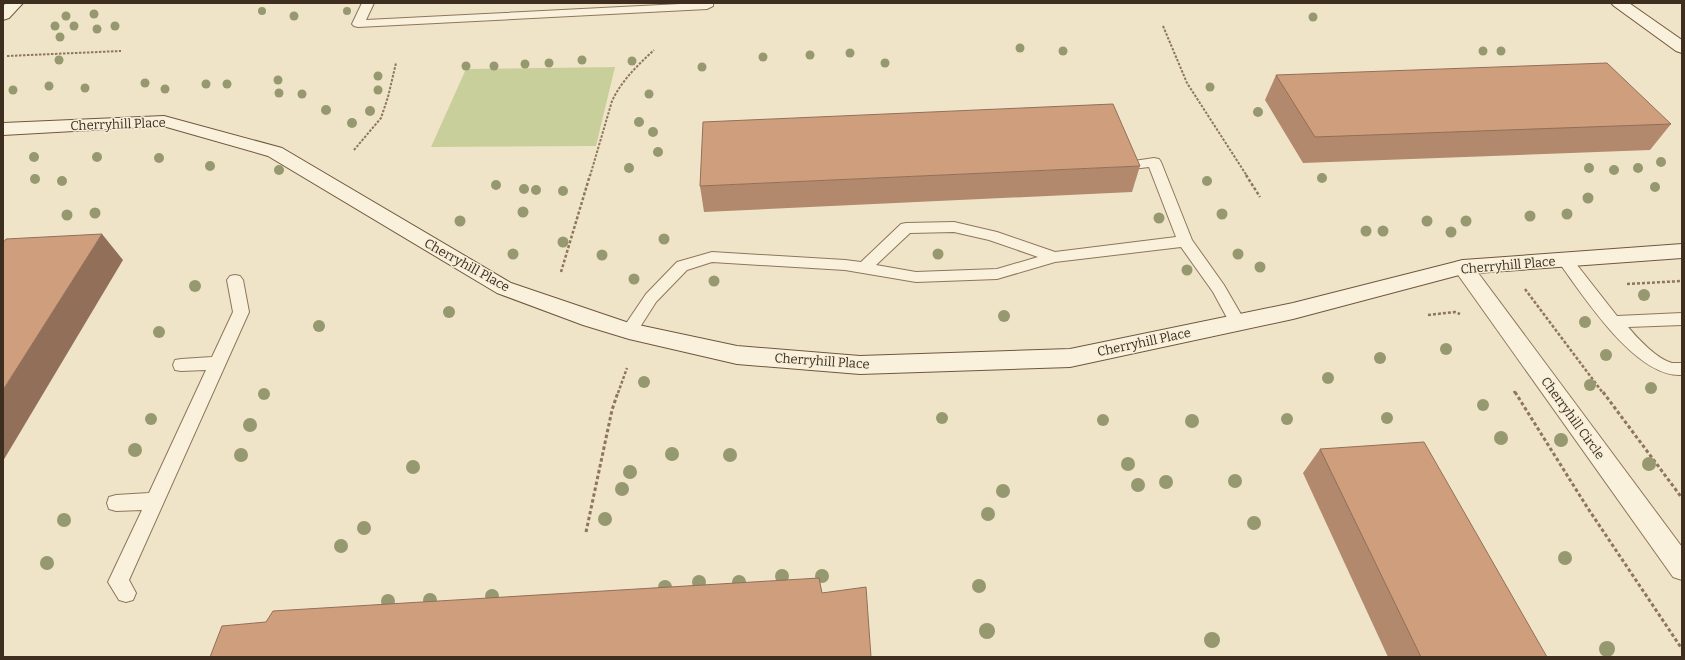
<svg xmlns="http://www.w3.org/2000/svg" width="1685" height="660" viewBox="0 0 1685 660" font-family="Bitter,serif">
  <style>
    .green { fill: #c9cf9b }
    .lines { fill: none; stroke-linecap: round; stroke-linejoin: round }
    .lane-casing { stroke: #8d765c; stroke-width: 2 }
    .street-casing { stroke: #8d765c; stroke-width: 2 }
    .secondary-casing { stroke: #6f573f; stroke-width: 2 }
    .path-far2 { stroke: #8d765c; stroke-width: 2; stroke-dasharray: 2.5 1.5; stroke-linecap: butt }
    .path-far1 { stroke: #8d765c; stroke-width: 2.5; stroke-dasharray: 3 2; stroke-linecap: butt }
    .path { stroke: #8d765c; stroke-width: 3; stroke-dasharray: 3.5 2.5; stroke-linecap: butt }
    .lane { fill: #faf1dc; fill-rule: evenodd }
    .street { fill: #faf1dc; fill-rule: evenodd }
    .secondary { fill: #faf1dc; fill-rule: evenodd }
    .tree { fill: #96986f }
    .wall { fill: #b2896c }
    .shaded-wall { fill: #916f58 }
    .building { fill: #cf9f7d; stroke: #916f58 }
    .labels { text-anchor: middle; dominant-baseline: central; stroke-width: 3; stroke-linejoin: round; paint-order: stroke }
    .street-label { font-size: 13px; fill: #3d2e20; stroke: #f7eed8 }
  </style>
  <rect width="100%" height="100%" fill="#f0e4c8"/>
  <polygon class="green" points="615,67 596,146 431,147 466,69"/>
  <g class="lines">
    <defs>
      <g id="lane">
        <polygon points="362,3 374,3 366,20 700,3 713,3 713,6 707,9 358,27 354,26 352,24"/>
        <path d="M1154 158 1159 159 1161 162 1192 240 1224 285 1246 323 1244 327 1238 329 1232 327 1213 292 1181 247 1055 262 997 279 916 282 845 270 712 262 687 270 656 302 635 335 629 337 623 335 621 331 646 294 677 262 712 252 845 260 861 262 901 224 906 223 954 222 997 232 1055 252 1176 237 1149 167 1132 169 1127 168 1125 165 1127 162ZM954 232 989 240 1038 257 997 269 916 272 876 265 910 233Z"/>
        <path d="M1565 255 1570 256 1617 316 1682 313V325L1628 327C1638 339 1657 359 1672 363 1675 363 1679 363 1682 363V375C1636 378 1585 298 1560 264L1558 260 1560 256Z"/>
        <polygon points="235,275 240,276 243,280 249,312 129,580 136,593 133,600 126,602 119,600 108,582 142,510 116,511 109,509 107,503 109,497 116,495 149,493 206,370 181,371 175,370 173,365 175,360 181,359 212,357 233,312 227,280 230,276"/>
      </g>
      <polygon id="street" points="1463,260 1470,262 1682,547 1682,580 1673,577 1456,272 1453,267 1456,262"/>
      <g id="secondary">
        <polygon points="6,3 23,3 9,18 3,20 3,6"/>
        <polygon points="1611,3 1629,3 1682,40 1682,53 1676,51 1614,6"/>
        <polygon points="164,116 282,148 511,283 629,323 737,346 860,356 1070,349 1293,303 1463,260 1682,244 1682,258 1463,274 1293,319 1070,367 860,374 737,364 629,339 583,325 497,293 268,156 163,126 3,135 3,123"/>
      </g>
    </defs>
    <use href="#lane" class="lane-casing"/>
    <use href="#street" class="street-casing"/>
    <use href="#secondary" class="secondary-casing"/>
    <g class="path-far2">
      <polyline points="1163,26 1187,83 1247,176"/>
      <polyline points="7,56 121,51"/>
      <polyline points="354,150 381,118 388,97 396,63"/>
      <path d="M590 176 612 101C622 80 637 66 654 50"/>
    </g>
    <g class="path-far1">
      <polyline points="1246,175 1260,197"/>
      <polyline points="561,272 590,175"/>
      <polyline points="1627,284 1682,281"/>
      <polyline points="1525,289 1603,393"/>
      <polyline points="1428,315 1455,312 1460,314"/>
      <polyline points="1514,391 1515,393"/>
      <polyline points="618,393 627,368"/>
    </g>
    <g class="path">
      <polyline points="1515,392 1587,507 1682,649"/>
      <polyline points="1603,392 1682,498"/>
      <polyline points="586,532 612,410 618,392"/>
    </g>
    <use href="#lane" class="lane"/>
    <use href="#street" class="street"/>
    <use href="#secondary" class="secondary"/>
  </g>
  <g class="tree">
    <circle cx="262" cy="11" r="4"/>
    <circle cx="347" cy="11" r="4"/>
    <circle cx="94" cy="14" r="4.5"/>
    <circle cx="66" cy="16" r="4.5"/>
    <circle cx="294" cy="16" r="4.5"/>
    <circle cx="1313" cy="17" r="4.5"/>
    <circle cx="55" cy="26" r="4.5"/>
    <circle cx="74" cy="26" r="4.5"/>
    <circle cx="115" cy="26" r="4.5"/>
    <circle cx="97" cy="29" r="4.5"/>
    <circle cx="60" cy="37" r="4.5"/>
    <circle cx="1020" cy="48" r="4.5"/>
    <circle cx="1063" cy="51" r="4.5"/>
    <circle cx="1483" cy="51" r="4.5"/>
    <circle cx="1501" cy="51" r="4.5"/>
    <circle cx="850" cy="53" r="4.5"/>
    <circle cx="810" cy="55" r="4.5"/>
    <circle cx="763" cy="57" r="4.5"/>
    <circle cx="59" cy="60" r="4.5"/>
    <circle cx="582" cy="60" r="4.5"/>
    <circle cx="632" cy="61" r="4.5"/>
    <circle cx="549" cy="63" r="4.5"/>
    <circle cx="885" cy="63" r="4.5"/>
    <circle cx="525" cy="64" r="4.5"/>
    <circle cx="466" cy="66" r="4.5"/>
    <circle cx="494" cy="66" r="4.5"/>
    <circle cx="702" cy="67" r="4.5"/>
    <circle cx="378" cy="76" r="4.5"/>
    <circle cx="278" cy="80" r="4.5"/>
    <circle cx="145" cy="83" r="4.5"/>
    <circle cx="206" cy="84" r="4.5"/>
    <circle cx="227" cy="84" r="4.5"/>
    <circle cx="49" cy="86" r="4.5"/>
    <circle cx="1210" cy="87" r="4.5"/>
    <circle cx="85" cy="88" r="4.5"/>
    <circle cx="165" cy="89" r="4.5"/>
    <circle cx="13" cy="90" r="4.5"/>
    <circle cx="378" cy="90" r="4.5"/>
    <circle cx="279" cy="93" r="4.5"/>
    <circle cx="302" cy="94" r="4.5"/>
    <circle cx="649" cy="94" r="4.5"/>
    <circle cx="326" cy="110" r="5"/>
    <circle cx="370" cy="111" r="5"/>
    <circle cx="1258" cy="112" r="5"/>
    <circle cx="639" cy="122" r="5"/>
    <circle cx="352" cy="123" r="5"/>
    <circle cx="653" cy="132" r="5"/>
    <circle cx="658" cy="152" r="5"/>
    <circle cx="34" cy="157" r="5"/>
    <circle cx="97" cy="157" r="5"/>
    <circle cx="159" cy="158" r="5"/>
    <circle cx="1661" cy="162" r="5"/>
    <circle cx="210" cy="166" r="5"/>
    <circle cx="629" cy="168" r="5"/>
    <circle cx="1589" cy="168" r="5"/>
    <circle cx="1638" cy="168" r="5"/>
    <circle cx="279" cy="170" r="5"/>
    <circle cx="1614" cy="170" r="5"/>
    <circle cx="1322" cy="178" r="5"/>
    <circle cx="35" cy="179" r="5"/>
    <circle cx="62" cy="181" r="5"/>
    <circle cx="1207" cy="181" r="5"/>
    <circle cx="496" cy="185" r="5"/>
    <circle cx="1655" cy="187" r="5"/>
    <circle cx="524" cy="189" r="5"/>
    <circle cx="536" cy="190" r="5"/>
    <circle cx="563" cy="191" r="5"/>
    <circle cx="1588" cy="198" r="5.5"/>
    <circle cx="523" cy="212" r="5.5"/>
    <circle cx="95" cy="213" r="5.5"/>
    <circle cx="1222" cy="214" r="5.5"/>
    <circle cx="1567" cy="214" r="5.5"/>
    <circle cx="67" cy="215" r="5.5"/>
    <circle cx="1530" cy="216" r="5.5"/>
    <circle cx="1159" cy="218" r="5.5"/>
    <circle cx="460" cy="221" r="5.5"/>
    <circle cx="1427" cy="221" r="5.5"/>
    <circle cx="1466" cy="221" r="5.5"/>
    <circle cx="1366" cy="231" r="5.5"/>
    <circle cx="1383" cy="231" r="5.5"/>
    <circle cx="1451" cy="232" r="5.5"/>
    <circle cx="664" cy="239" r="5.5"/>
    <circle cx="563" cy="242" r="5.5"/>
    <circle cx="513" cy="254" r="5.5"/>
    <circle cx="938" cy="254" r="5.5"/>
    <circle cx="1238" cy="254" r="5.5"/>
    <circle cx="602" cy="255" r="5.5"/>
    <circle cx="1260" cy="267" r="5.5"/>
    <circle cx="1187" cy="270" r="5.5"/>
    <circle cx="634" cy="279" r="5.5"/>
    <circle cx="714" cy="281" r="5.5"/>
    <circle cx="195" cy="286" r="6"/>
    <circle cx="1644" cy="295" r="6"/>
    <circle cx="449" cy="312" r="6"/>
    <circle cx="1004" cy="316" r="6"/>
    <circle cx="1585" cy="322" r="6"/>
    <circle cx="319" cy="326" r="6"/>
    <circle cx="159" cy="332" r="6"/>
    <circle cx="1446" cy="349" r="6"/>
    <circle cx="1606" cy="355" r="6"/>
    <circle cx="1380" cy="358" r="6"/>
    <circle cx="1328" cy="378" r="6"/>
    <circle cx="644" cy="382" r="6"/>
    <circle cx="1590" cy="385" r="6"/>
    <circle cx="1651" cy="388" r="6"/>
    <circle cx="264" cy="394" r="6"/>
    <circle cx="1483" cy="405" r="6"/>
    <circle cx="942" cy="418" r="6"/>
    <circle cx="1387" cy="418" r="6"/>
    <circle cx="151" cy="419" r="6"/>
    <circle cx="1287" cy="419" r="6"/>
    <circle cx="1103" cy="420" r="6"/>
    <circle cx="1192" cy="421" r="7"/>
    <circle cx="250" cy="425" r="7"/>
    <circle cx="1501" cy="438" r="7"/>
    <circle cx="1561" cy="440" r="7"/>
    <circle cx="135" cy="450" r="7"/>
    <circle cx="672" cy="454" r="7"/>
    <circle cx="241" cy="455" r="7"/>
    <circle cx="730" cy="455" r="7"/>
    <circle cx="1128" cy="464" r="7"/>
    <circle cx="1649" cy="464" r="7"/>
    <circle cx="413" cy="467" r="7"/>
    <circle cx="630" cy="472" r="7"/>
    <circle cx="1235" cy="481" r="7"/>
    <circle cx="1166" cy="482" r="7"/>
    <circle cx="1138" cy="485" r="7"/>
    <circle cx="622" cy="489" r="7"/>
    <circle cx="1003" cy="491" r="7"/>
    <circle cx="988" cy="514" r="7"/>
    <circle cx="605" cy="519" r="7"/>
    <circle cx="64" cy="520" r="7"/>
    <circle cx="1254" cy="523" r="7"/>
    <circle cx="364" cy="528" r="7"/>
    <circle cx="341" cy="546" r="7"/>
    <circle cx="1565" cy="558" r="7"/>
    <circle cx="47" cy="563" r="7"/>
    <circle cx="782" cy="576" r="7"/>
    <circle cx="822" cy="576" r="7"/>
    <circle cx="699" cy="582" r="7"/>
    <circle cx="739" cy="582" r="7"/>
    <circle cx="979" cy="586" r="7"/>
    <circle cx="665" cy="587" r="7"/>
    <circle cx="492" cy="596" r="7"/>
    <circle cx="430" cy="600" r="7"/>
    <circle cx="388" cy="601" r="7"/>
    <circle cx="987" cy="631" r="8"/>
    <circle cx="1212" cy="640" r="8"/>
    <circle cx="1607" cy="649" r="8"/>
  </g>
  <g class="wall">
    <polygon points="1276,75 1671,124 1650,150 1303,163 1265,100"/>
    <polygon points="1140,166 1132,192 704,212 700,186"/>
    <polygon points="1320,449 1547,657 1388,657 1303,473"/>
  </g>
  <polygon class="shaded-wall" points="102,234 123,260 3,461 3,390"/>
  <g class="building">
    <polygon points="1607,63 1671,124 1315,137 1276,75"/>
    <polygon points="1113,104 1140,166 700,186 703,122"/>
    <polygon points="102,234 3,390 3,243 6,239"/>
    <polygon points="1424,442 1547,657 1421,657 1320,449"/>
    <polygon points="819,578 822,593 866,587 871,657 210,657 222,626 266,622 273,611"/>
  </g>
  <g class="labels">
    <g class="street-label">
      <text transform="translate(118 124) rotate(-2)">Cherryhill Place</text>
      <text transform="translate(467 265) rotate(29)">Cherryhill Place</text>
      <text transform="translate(1508 265) rotate(-5)">Cherryhill Place</text>
      <text transform="translate(1144 342) rotate(-12)">Cherryhill Place</text>
      <text transform="translate(822 361) rotate(4)">Cherryhill Place</text>
      <text transform="translate(1573 418) rotate(54)">Cherryhill Circle</text>
    </g>
  </g>
  <rect width="1685" height="660" fill="none" stroke="#3d2e20" stroke-width="8"/>
</svg>
